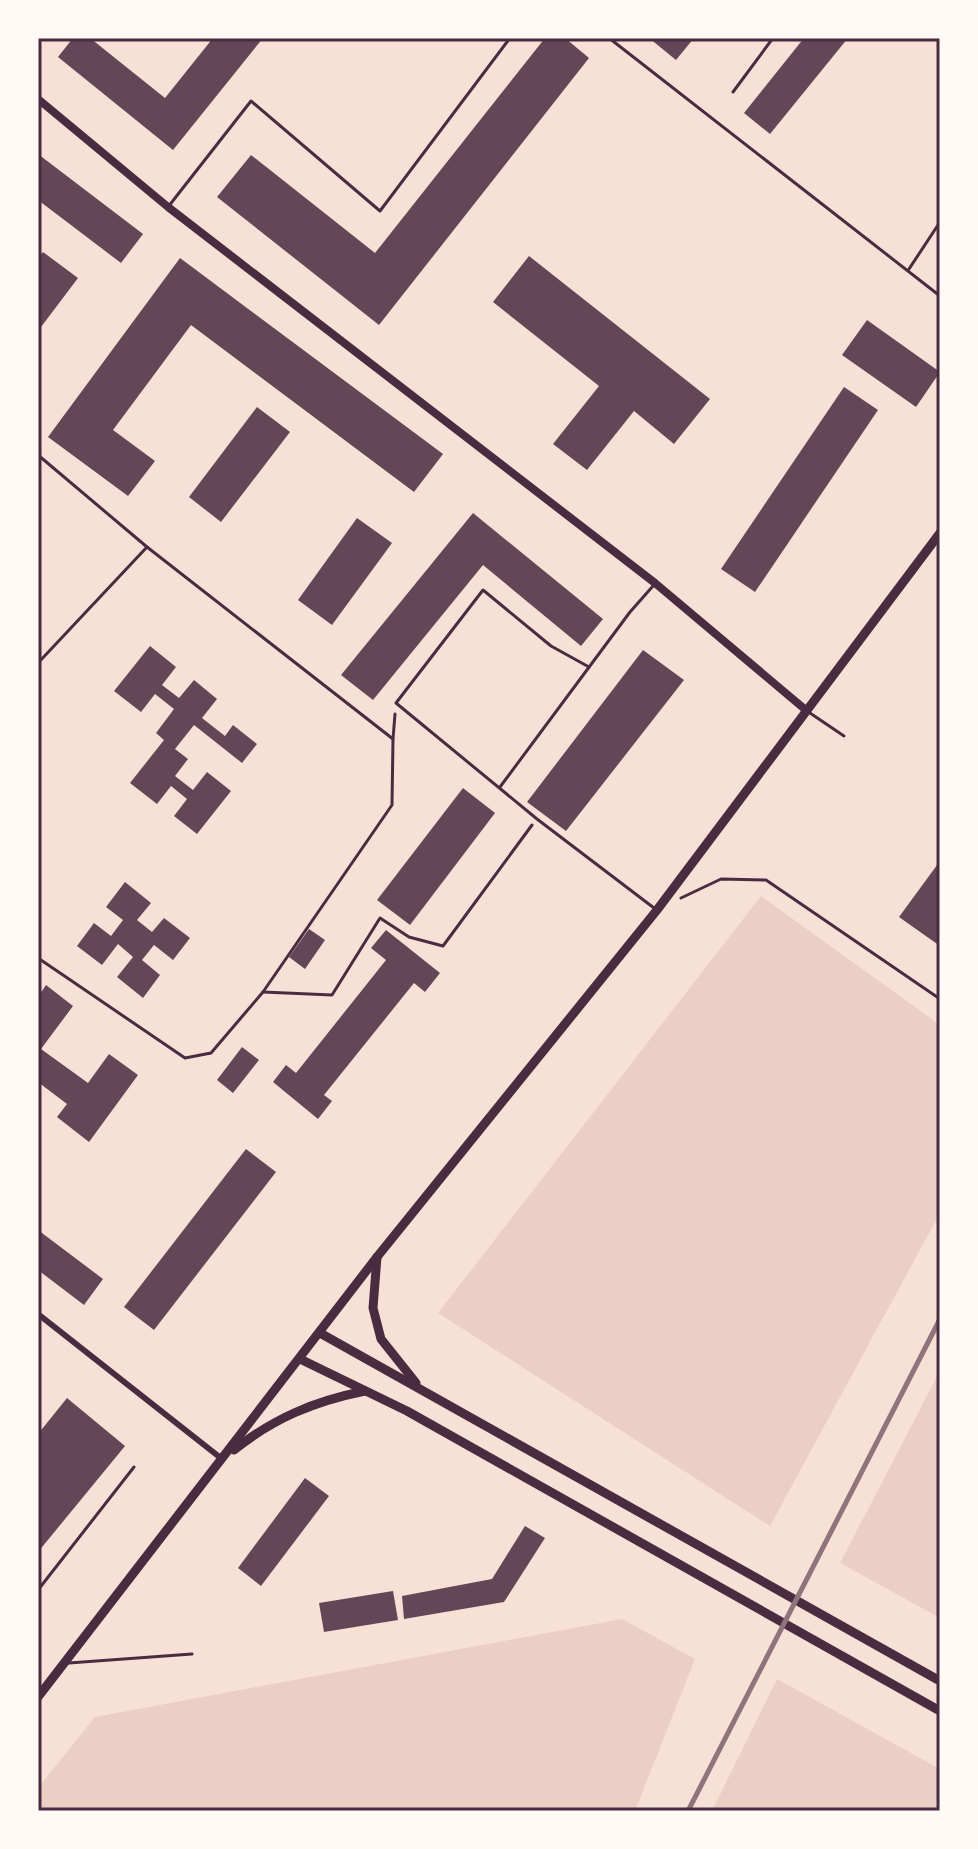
<svg xmlns="http://www.w3.org/2000/svg" width="978" height="1849" viewBox="0 0 978 1849" font-family="'Source Sans 3',sans-serif">
  <style>
    .green { fill: #ebcfc5 }
    .building { fill: #644757 }
    .lines { fill: none; stroke-linecap: round; stroke-linejoin: round }
    .path { stroke: #4a2c40; stroke-width: 3 }
    .service { stroke: #4a2c40; stroke-width: 3 }
    .minor { stroke: #4a2c40; stroke-width: 6 }
    .tertiary { stroke: #4a2c40; stroke-width: 8 }
    .secondary { stroke: #4a2c40; stroke-width: 9 }
    .rail { stroke: #8f747c; stroke-width: 5 }
    .neatline { fill: none; stroke: #4a2c40; stroke-width: 3 }
  </style>
  <rect width="100%" height="100%" fill="#f7e1d7"/>
  <g class="green">
    <polygon points="761,896 940,1025 940,1213 770,1526 438,1313"/>
    <polygon points="940,1371 940,1618 840,1563"/>
    <polygon points="622,1619 695,1659 635,1811 38,1811 38,1788 95,1717"/>
    <polygon points="777,1679 940,1769 940,1811 712,1811"/>
  </g>
  <g class="building">
    <polygon points="73,38 90,38 165,98 213,38 263,38 173,150 58,57"/>
    <polygon points="545,38 565,38 589,58 379,325 217,197 251,155 375,253"/>
    <polygon points="649,38 694,38 676,60"/>
    <polygon points="804,38 848,38 770,134 744,113"/>
    <polygon points="38,154 143,234 121,263 38,200"/>
    <polygon points="43,252 78,278 38,331 38,258"/>
    <polygon points="529,256 710,399 674,444 634,411 587,470 553,444 599,386 493,302"/>
    <polygon points="180,258 443,454 414,492 191,325 113,430 155,461 128,496 48,437"/>
    <polygon points="867,320 940,372 916,407 842,355"/>
    <polygon points="844,387 878,410 755,592 721,569"/>
    <polygon points="257,407 290,432 221,522 189,497"/>
    <polygon points="473,513 603,619 581,646 483,565 373,700 341,675"/>
    <polygon points="357,518 392,543 332,625 298,600"/>
    <polygon points="150,646 176,667 162,685 179,698 194,680 217,699 202,718 225,736 233,725 257,744 242,763 194,725 175,749 188,759 175,776 193,790 207,772 231,791 197,834 174,816 187,799 171,786 157,804 130,783 164,740 156,733 174,709 155,694 141,712 114,691"/>
    <polygon points="643,650 684,680 566,831 527,802"/>
    <polygon points="463,788 495,813 410,925 377,900"/>
    <polygon points="940,861 940,946 899,917"/>
    <polygon points="125,882 151,903 137,920 152,932 164,918 190,938 173,960 154,945 142,960 160,975 143,998 117,977 133,957 118,944 102,965 77,946 94,923 111,936 123,920 106,907"/>
    <polygon points="309,929 325,940 305,969 289,957"/>
    <polygon points="386,930 440,973 425,992 414,983 324,1095 332,1101 318,1119 273,1082 286,1065 296,1073 386,960 371,948"/>
    <polygon points="46,985 73,1006 41,1049 88,1083 109,1054 138,1075 89,1142 57,1117 67,1104 38,1082 38,997"/>
    <polygon points="242,1047 259,1060 233,1093 217,1080"/>
    <polygon points="246,1149 276,1172 154,1330 124,1307"/>
    <polygon points="38,1230 103,1279 84,1305 38,1270"/>
    <polygon points="67,1398 125,1446 38,1552 38,1434"/>
    <polygon points="305,1478 329,1496 261,1586 238,1568"/>
    <polygon points="525,1526 545,1538 504,1602 404,1619 402,1596 492,1579"/>
    <polygon points="393,1591 398,1620 324,1632 319,1603"/>
  </g>
  <g class="lines">
    <g class="path">
      <polyline points="38,455 147,547 393,739 395,714"/>
      <polyline points="38,663 147,547"/>
      <polyline points="681,898 721,879 766,880 940,999"/>
      <polyline points="38,958 185,1058 211,1053 263,992 392,805 393,739"/>
      <polyline points="263,992 332,995 380,918 409,937 443,946 532,825"/>
    </g>
    <g class="service">
      <polyline points="609,38 940,296"/>
      <polyline points="733,92 773,38"/>
      <polyline points="168,207 251,101 380,211 510,38"/>
      <polyline points="909,269 940,222"/>
      <polyline points="589,667 551,646 483,590 396,703 537,819 654,908"/>
      <polyline points="807,711 844,736"/>
      <polyline points="500,787 630,612 653,586"/>
      <polyline points="38,1590 134,1467"/>
      <polyline points="69,1663 192,1654"/>
    </g>
    <polyline class="minor" points="38,1314 222,1459"/>
    <polyline class="tertiary" points="38,99 168,207 655,583 807,711"/>
    <g class="secondary">
      <polyline points="377,1257 373,1308 381,1339 416,1383"/>
      <polyline points="320,1333 940,1681"/>
      <polyline points="300,1359 407,1411 940,1711"/>
      <path d="M234 1450C274 1418 315 1401 365 1391"/>
      <polyline points="38,1697 377,1257 657,910 940,533"/>
    </g>
    <polyline class="rail" points="688,1811 940,1319"/>
  </g>
  <rect width="978" height="1849" fill="none" stroke="#fffaf5" stroke-width="80"/>
  <rect x="40" y="40" width="898" height="1769" class="neatline"/>
</svg>
